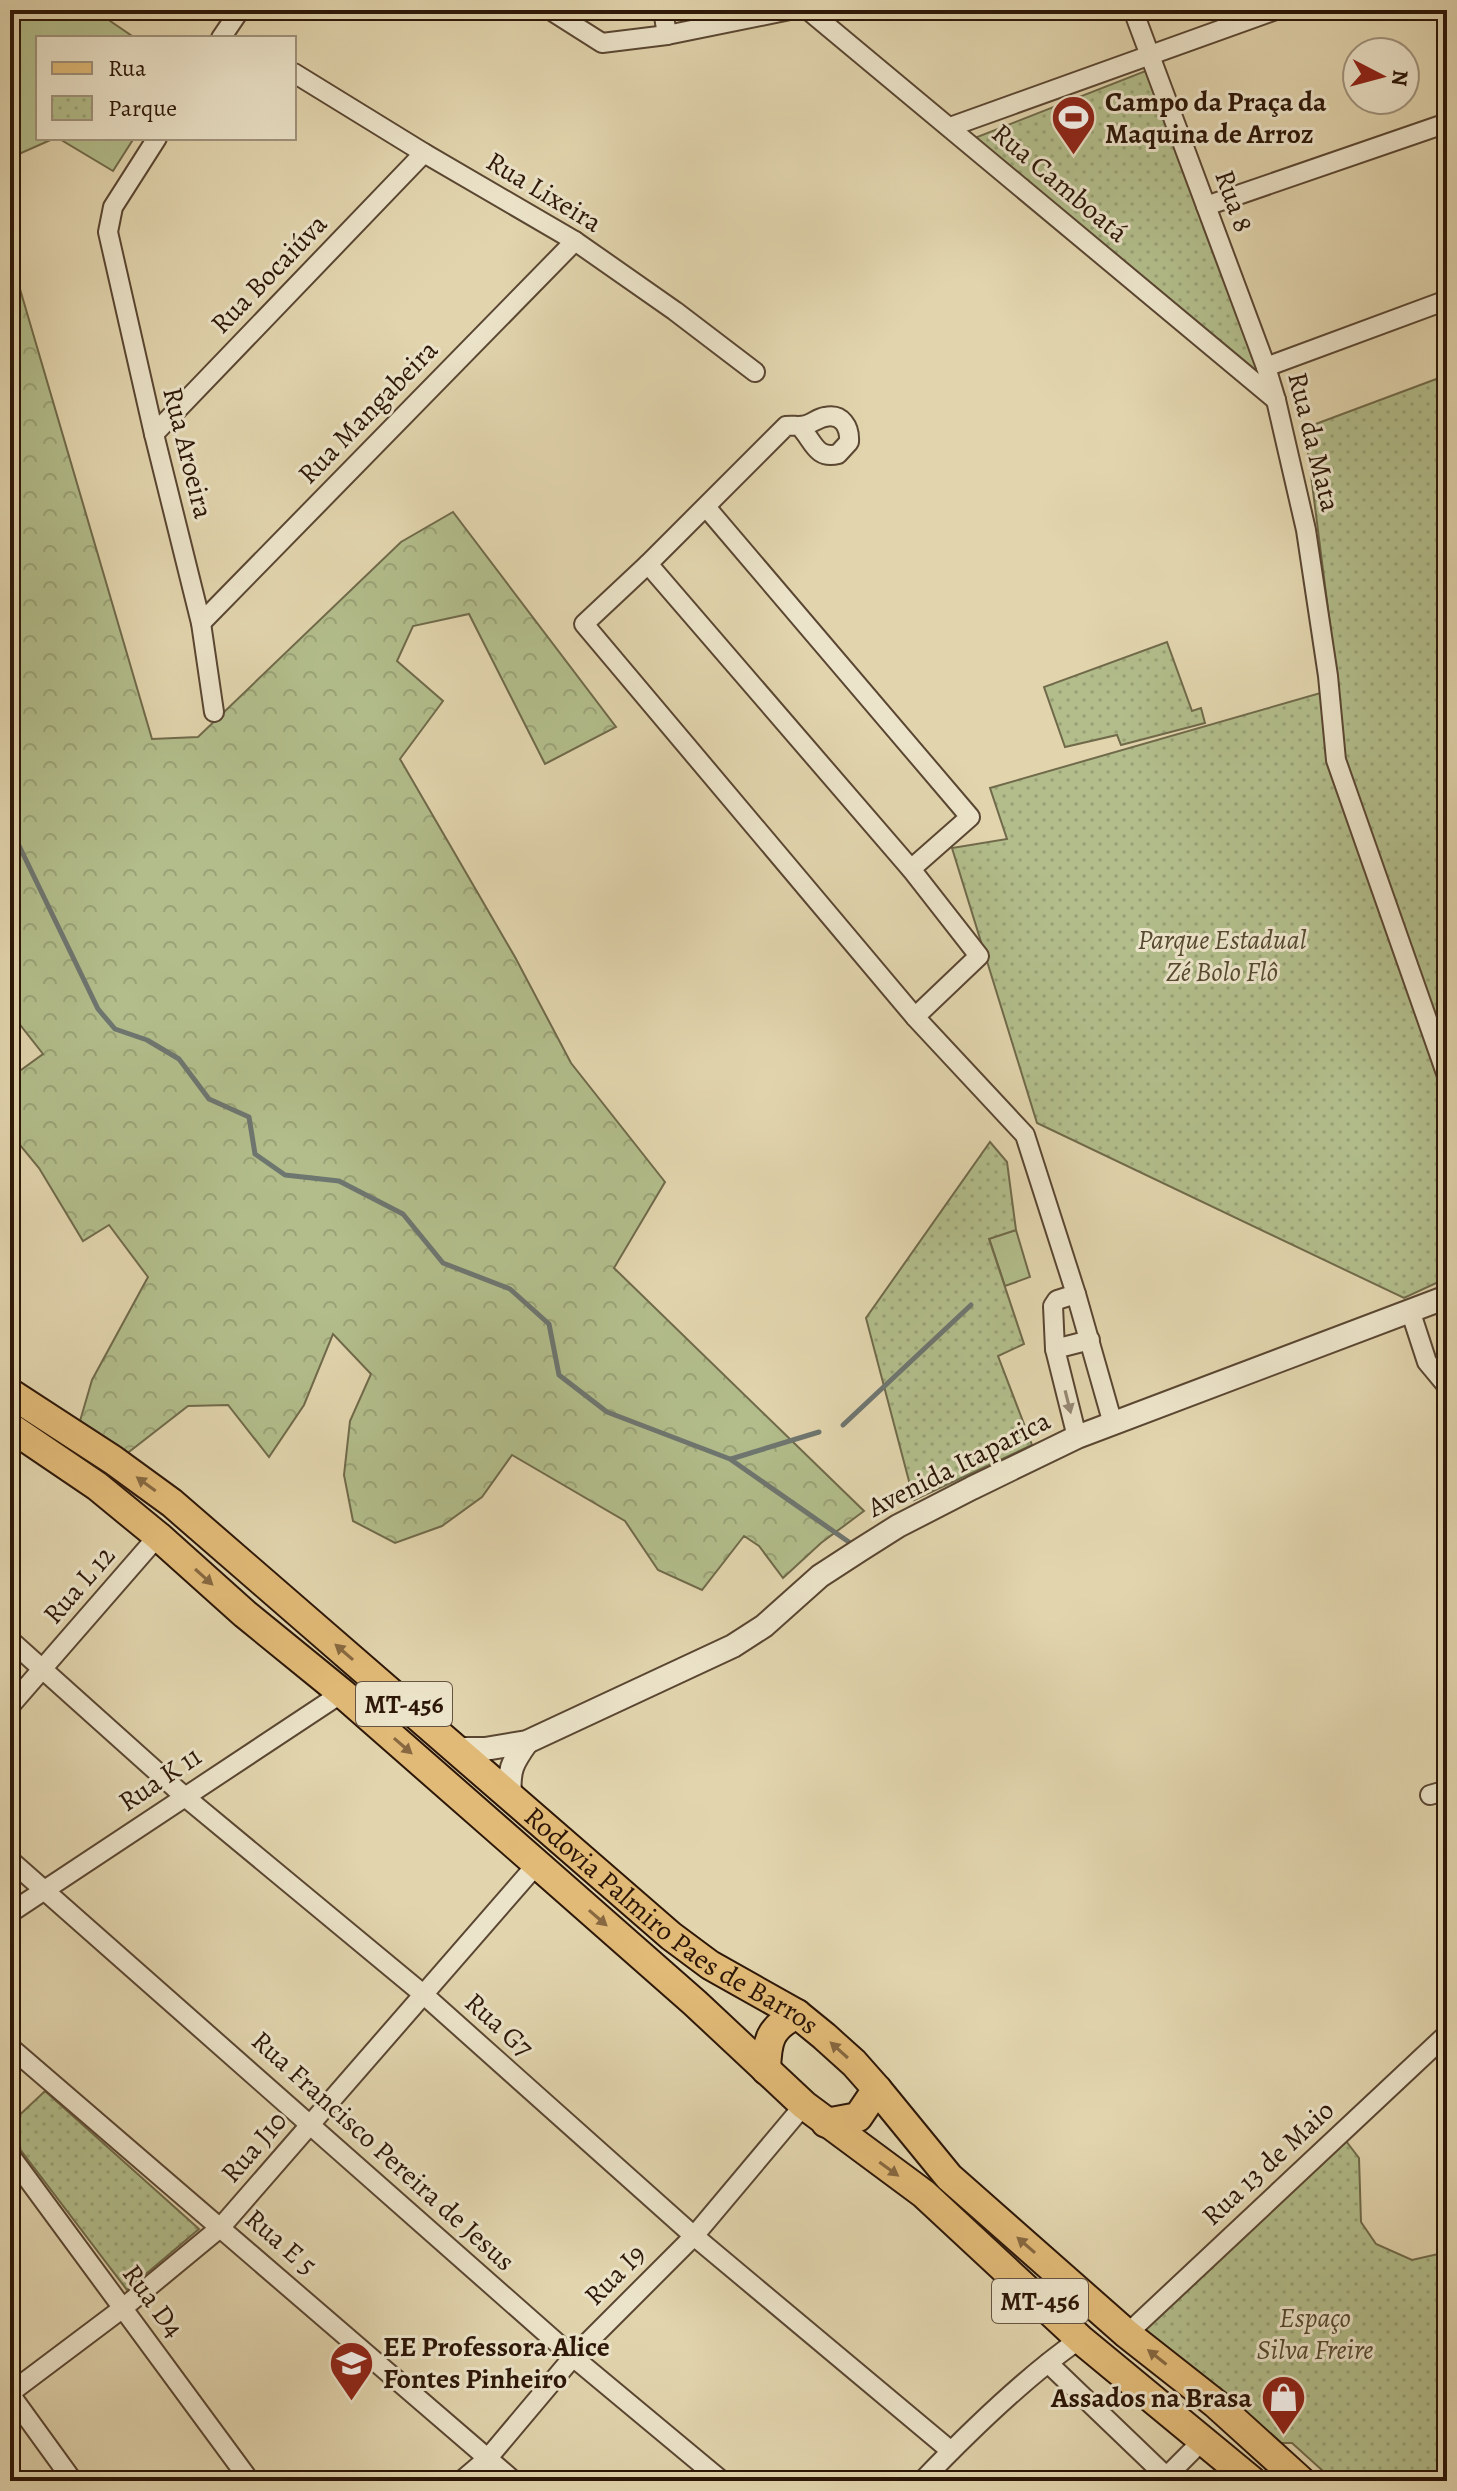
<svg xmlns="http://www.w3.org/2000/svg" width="1457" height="2491" viewBox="0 0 1457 2491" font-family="Alegreya,serif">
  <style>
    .green { fill: #b2bd8b; stroke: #706a4a; stroke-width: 2 }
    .forest { fill: url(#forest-crowns); stroke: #706a4a; stroke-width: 2 }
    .park { fill: url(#park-dots); stroke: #706a4a; stroke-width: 2 }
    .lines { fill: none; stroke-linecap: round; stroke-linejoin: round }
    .stream { stroke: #6e7670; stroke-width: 5 }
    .minor-casing { stroke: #5a4632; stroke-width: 22 }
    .tertiary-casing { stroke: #5a4632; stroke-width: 26 }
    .primary-casing { stroke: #2d1708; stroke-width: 32 }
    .minor { stroke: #ece4ca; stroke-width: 18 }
    .tertiary { stroke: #ece4ca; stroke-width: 22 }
    .primary { stroke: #e1ba77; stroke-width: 28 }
    .oneway { fill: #968873 }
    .oneway2 { fill: #876840 }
    .labels { text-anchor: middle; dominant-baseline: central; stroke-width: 6; stroke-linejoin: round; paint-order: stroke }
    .shield { fill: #ece4ca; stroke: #665442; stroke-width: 2 }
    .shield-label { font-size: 26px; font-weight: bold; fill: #2d1708 }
    .poi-label { font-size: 28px; font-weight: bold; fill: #2d1708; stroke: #ece4ca; text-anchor: start }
    .street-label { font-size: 28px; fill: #2d1708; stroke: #ece4ca }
    .park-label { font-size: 28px; font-style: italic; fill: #55492f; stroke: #ece4ca }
  </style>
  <defs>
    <pattern id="forest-crowns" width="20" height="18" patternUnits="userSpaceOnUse" patternTransform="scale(2)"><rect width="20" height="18" fill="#b2bd8b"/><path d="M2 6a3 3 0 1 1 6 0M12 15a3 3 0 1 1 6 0" fill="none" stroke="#99a276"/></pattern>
    <pattern id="park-dots" width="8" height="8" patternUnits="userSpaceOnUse" patternTransform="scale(2)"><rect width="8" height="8" fill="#b2bd8b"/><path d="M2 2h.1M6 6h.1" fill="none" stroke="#99a276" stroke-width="1.8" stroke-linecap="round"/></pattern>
  </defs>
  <rect width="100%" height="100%" fill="#e2d5ae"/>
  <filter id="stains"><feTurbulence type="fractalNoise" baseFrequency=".0025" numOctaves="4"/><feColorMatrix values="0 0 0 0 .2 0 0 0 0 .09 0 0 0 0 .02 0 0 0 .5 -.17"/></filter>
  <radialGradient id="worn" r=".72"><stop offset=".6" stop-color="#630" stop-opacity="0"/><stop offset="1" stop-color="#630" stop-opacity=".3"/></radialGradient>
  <g class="green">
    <polygon points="10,10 94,10 135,38 38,38 38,138 55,138 10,158"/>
    <polygon points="58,138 134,138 113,171"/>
    <polygon points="1016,1230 1030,1277 1005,1286 989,1238"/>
  </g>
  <polygon class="forest" points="10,255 152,739 198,737 401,542 453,512 616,727 545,764 469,614 413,626 397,661 443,701 400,759 515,957 571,1063 665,1182 614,1268 864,1511 821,1543 783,1578 759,1546 744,1536 702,1590 658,1570 625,1521 512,1455 482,1497 442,1526 395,1543 353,1521 344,1475 350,1421 371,1374 333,1334 304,1405 269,1457 228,1405 188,1406 125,1455 80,1421 92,1380 148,1277 109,1225 83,1241 39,1168 10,1133 10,1078 43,1054 10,1012"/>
  <g class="park">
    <polygon points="1148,70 1262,377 967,141"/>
    <polygon points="1447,375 1447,1278 1404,1298 1037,1123 952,848 1007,839 990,788 1338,688 1305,428"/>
    <polygon points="1167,642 1192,711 1201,708 1205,723 1121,745 1117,735 1065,747 1044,687"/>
    <polygon points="990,1142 1007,1162 1016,1230 989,1239 1024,1344 998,1356 1032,1445 914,1500 866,1318"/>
    <polygon points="45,2091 199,2229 127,2290 10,2136 10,2124"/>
    <polygon points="1346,2141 1359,2158 1361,2222 1376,2244 1412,2260 1447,2252 1447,2481 1334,2481 1292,2443 1275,2443 1143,2330"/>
  </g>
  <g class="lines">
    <g class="stream">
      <polyline points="10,827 98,1009 115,1029 147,1040 179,1059 209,1099 249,1117 255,1154 285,1175 339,1181 403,1214 443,1263 510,1289 549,1324 559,1375 607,1412 730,1459 856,1547"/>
      <polyline points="843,1425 971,1305"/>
      <polyline points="731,1459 819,1432"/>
    </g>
    <defs>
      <g id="minor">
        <polyline points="550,10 602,43 667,35 790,10"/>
        <polyline points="663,10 667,35"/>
        <polyline points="808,10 1276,400"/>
        <polyline points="1133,10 1266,367 1276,400 1306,530 1328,676 1336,760 1447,1076"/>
        <polyline points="221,38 240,10"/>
        <polyline points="294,73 424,153 575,241 675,311 755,372"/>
        <polyline points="950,127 1276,10"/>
        <polyline points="157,138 113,207 108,232 154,434 201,623 214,712"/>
        <polyline points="1206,206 1447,123"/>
        <polyline points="1266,367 1447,300"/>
        <path d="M799 426C813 439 815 460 838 454L849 442C850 427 842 413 825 417 818 418 813 423 806 425 799 427 793 425 786 426L648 564 584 624 915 1017 1025 1135 1076 1294 1113 1424"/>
        <polyline points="154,434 424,153"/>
        <polyline points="706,507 970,817 911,869"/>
        <polyline points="648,564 911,869 979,956 915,1017"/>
        <polyline points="201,623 575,241"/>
        <polyline points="1410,1310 1427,1362 1447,1386"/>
        <polyline points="1055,1349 1053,1306 1057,1300 1076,1294"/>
        <polyline points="1077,1437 1055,1349 1090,1340"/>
        <polyline points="10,1640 184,1796 423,1994 694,2236 951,2451"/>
        <polyline points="10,1706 158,1536"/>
        <polyline points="1430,1795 1447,1790"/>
        <polyline points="10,1860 573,2357 722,2481"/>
        <polyline points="10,1913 342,1693"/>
        <polyline points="10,2047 514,2481"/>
        <polyline points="10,2155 250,2481"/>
        <polyline points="1127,2334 1447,2034"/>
        <polyline points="1048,2363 1171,2481"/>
        <polyline points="10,2393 123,2308 221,2227 537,1864"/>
        <polyline points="10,2394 73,2481"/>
        <polyline points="461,2481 488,2458 573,2357 694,2236 804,2105"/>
        <path d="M922 2481C969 2432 1025 2377 1080 2339"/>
        <polyline points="1162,2481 1204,2439"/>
      </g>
      <g id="tertiary">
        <polyline points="455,1749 485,1749 527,1742 733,1646 764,1626 820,1576 860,1550 898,1526 972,1488 1077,1437 1447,1297"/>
        <path d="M510 1797C508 1770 512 1763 527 1742"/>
      </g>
      <g id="primary">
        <path id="s1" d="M10 1393 113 1460 172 1503 671 1936 710 1965 797 2014 824 2036 854 2063 877 2089 949 2177 1127 2334 1216 2404 1301 2481"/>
        <polyline points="10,1427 97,1486 158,1536 245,1614 342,1693 537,1864 695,2003 804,2105 924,2194 1080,2339 1252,2481"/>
        <path d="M766 2070C767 2041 769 2028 797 2014"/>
        <polyline points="826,2123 858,2117 877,2089"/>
      </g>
    </defs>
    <use href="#minor" class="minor-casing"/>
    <use href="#tertiary" class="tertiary-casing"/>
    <use href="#primary" class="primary-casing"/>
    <use href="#minor" class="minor"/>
    <use href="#tertiary" class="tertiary"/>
    <use href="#primary" class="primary"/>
  </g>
  <defs><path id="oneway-solid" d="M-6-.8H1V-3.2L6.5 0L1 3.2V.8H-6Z" transform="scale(2)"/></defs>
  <use class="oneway" href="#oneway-solid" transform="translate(1068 1402) rotate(76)"/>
  <g class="oneway2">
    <use href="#oneway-solid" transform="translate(146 1484) rotate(-144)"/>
    <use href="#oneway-solid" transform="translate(204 1577) rotate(42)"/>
    <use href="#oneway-solid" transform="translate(344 1652) rotate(-139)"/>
    <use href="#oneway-solid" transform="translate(403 1746) rotate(41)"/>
    <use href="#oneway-solid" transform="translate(598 1918) rotate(41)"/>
    <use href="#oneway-solid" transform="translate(839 2050) rotate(-138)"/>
    <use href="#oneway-solid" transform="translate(889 2169) rotate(36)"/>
    <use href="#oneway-solid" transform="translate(1026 2245) rotate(-139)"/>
    <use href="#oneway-solid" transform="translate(1157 2357) rotate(-142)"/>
  </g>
  <defs>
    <symbol id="stadium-pin" viewBox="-11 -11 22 30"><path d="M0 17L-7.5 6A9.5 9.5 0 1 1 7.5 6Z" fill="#8f2418" stroke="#ece4ca"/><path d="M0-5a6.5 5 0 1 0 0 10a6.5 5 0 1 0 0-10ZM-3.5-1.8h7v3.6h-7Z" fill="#fff"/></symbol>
    <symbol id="school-pin" viewBox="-11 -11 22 30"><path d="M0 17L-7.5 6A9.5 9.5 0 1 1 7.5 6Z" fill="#8f2418" stroke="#ece4ca"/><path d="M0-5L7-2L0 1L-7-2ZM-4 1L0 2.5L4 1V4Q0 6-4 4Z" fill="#fff"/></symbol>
    <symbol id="shop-pin" viewBox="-11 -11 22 30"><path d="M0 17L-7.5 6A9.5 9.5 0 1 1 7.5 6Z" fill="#8f2418" stroke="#ece4ca"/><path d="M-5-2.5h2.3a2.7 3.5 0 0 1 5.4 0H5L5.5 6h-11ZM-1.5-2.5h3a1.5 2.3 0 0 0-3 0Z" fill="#fff"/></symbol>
  </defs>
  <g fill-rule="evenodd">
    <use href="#stadium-pin" x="1048" y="92" width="51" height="69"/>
    <use href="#school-pin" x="326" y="2338" width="51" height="69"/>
    <use href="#shop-pin" x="1258" y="2372" width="51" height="69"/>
  </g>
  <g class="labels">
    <g class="shield">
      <rect x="356" y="1682" width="96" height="44" rx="6"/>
      <rect x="992" y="2279" width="96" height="44" rx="6"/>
    </g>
    <g class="shield-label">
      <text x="404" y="1704">MT-456</text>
      <text x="1040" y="2301">MT-456</text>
    </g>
    <g class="poi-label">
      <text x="1105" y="102">Campo da Praça da<tspan x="1105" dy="32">Maquina de Arroz</tspan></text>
      <text x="383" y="2347">EE Professora Alice<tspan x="383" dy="32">Fontes Pinheiro</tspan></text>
      <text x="1252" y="2398" text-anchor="end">Assados na Brasa</text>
    </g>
    <g class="street-label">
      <text transform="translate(1060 183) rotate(40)">Rua Camboatá</text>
      <text transform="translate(544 192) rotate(31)">Rua Lixeira</text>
      <text transform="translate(1234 201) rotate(70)">Rua 8</text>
      <text transform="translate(269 274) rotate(-46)">Rua Bocaiúva</text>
      <text transform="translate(368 412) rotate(-46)">Rua Mangabeira</text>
      <text transform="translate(1314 442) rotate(76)">Rua da Mata</text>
      <text transform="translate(188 453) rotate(76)">Rua Aroeira</text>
      <text transform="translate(959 1464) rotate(-27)">Avenida Itaparica</text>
      <text transform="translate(79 1585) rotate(-49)">Rua L 12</text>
      <text transform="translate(160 1779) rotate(-34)">Rua K 11</text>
      <text stroke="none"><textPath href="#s1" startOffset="848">Rodovia Palmiro Paes de Barros</textPath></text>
      <text transform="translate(499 2025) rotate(42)">Rua G7</text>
      <text transform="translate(254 2147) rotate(-49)">Rua J10</text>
      <text transform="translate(383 2151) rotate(42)">Rua Francisco Pereira de Jesus</text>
      <text transform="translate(1268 2163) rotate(-43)">Rua 13 de Maio</text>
      <text transform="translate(281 2242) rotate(41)">Rua E 5</text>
      <text transform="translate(615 2275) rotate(-45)">Rua I9</text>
      <text transform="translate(153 2301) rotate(54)">Rua D4</text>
    </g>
    <g class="park-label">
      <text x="1222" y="940">Parque Estadual<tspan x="1222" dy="32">Zé Bolo Flô</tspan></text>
      <text x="1315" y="2318">Espaço<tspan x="1315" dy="32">Silva Freire</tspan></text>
    </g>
  </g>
  <rect width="1457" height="2491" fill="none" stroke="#e2d5ae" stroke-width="40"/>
  <rect x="12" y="12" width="1433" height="2467" fill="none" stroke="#2d1708" stroke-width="4"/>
  <rect x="20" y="20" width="1417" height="2451" fill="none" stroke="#2d1708" stroke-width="2"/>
  <rect x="36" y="36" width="260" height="104" fill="#ece4ca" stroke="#a0927c" stroke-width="2"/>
  <rect x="52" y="62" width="40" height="12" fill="#e1ba77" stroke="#a0927c" stroke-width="2"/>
  <text x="108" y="76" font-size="24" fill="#2d1708">Rua</text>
  <rect x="52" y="96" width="40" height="24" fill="url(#park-dots)" stroke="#a0927c" stroke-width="2"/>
  <text x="108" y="116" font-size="24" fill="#2d1708">Parque</text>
  <g transform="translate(1381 76) rotate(96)"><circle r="38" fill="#ece4ca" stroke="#a0927c" stroke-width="2"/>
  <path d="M0-6L14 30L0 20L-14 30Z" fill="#8f2418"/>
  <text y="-12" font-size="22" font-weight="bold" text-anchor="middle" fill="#2d1708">N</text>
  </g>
  <rect width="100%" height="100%" filter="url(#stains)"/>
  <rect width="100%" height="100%" fill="url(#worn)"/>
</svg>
